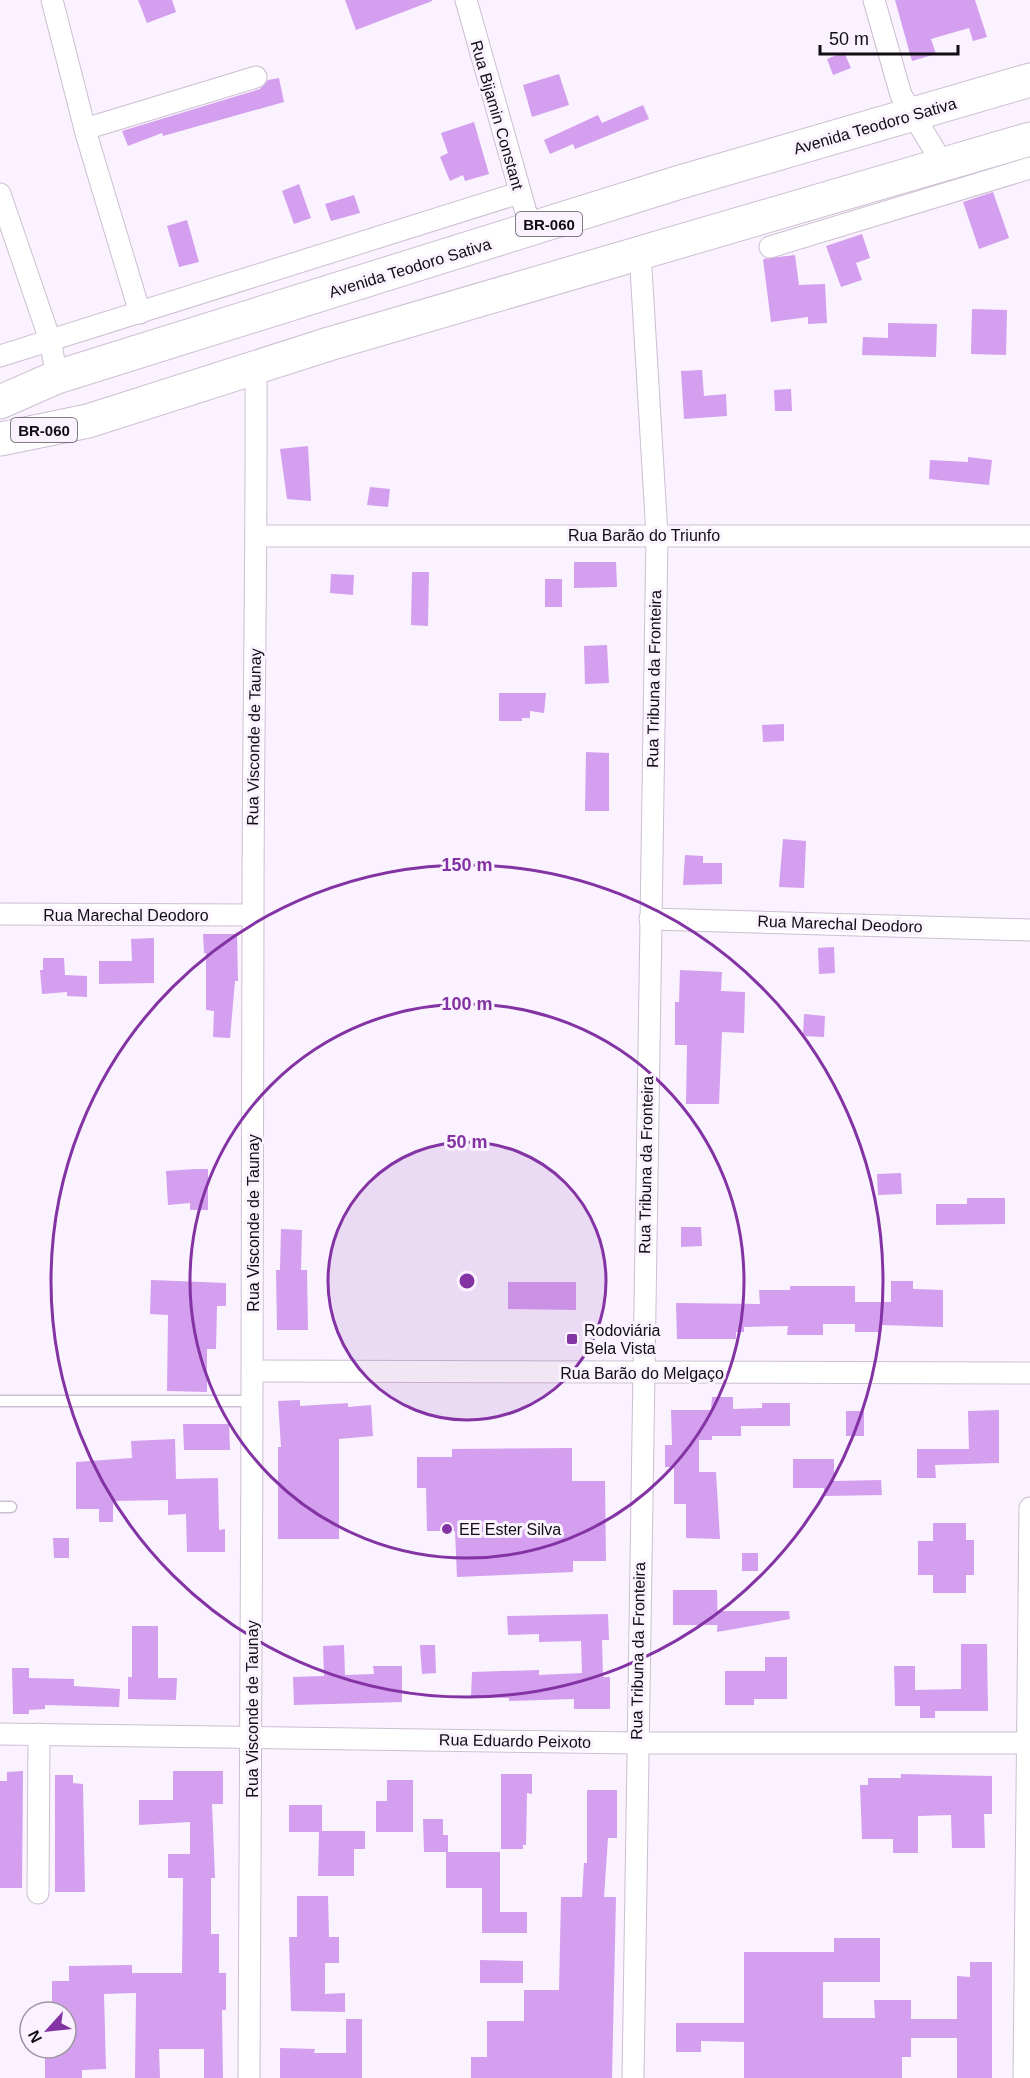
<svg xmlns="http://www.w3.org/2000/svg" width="1030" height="2078" viewBox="0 0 1030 2078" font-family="Arial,sans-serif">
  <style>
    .building { fill: #d49fee }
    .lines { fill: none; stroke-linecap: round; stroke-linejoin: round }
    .service-casing { stroke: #ccbfd2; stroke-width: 13 }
    .minor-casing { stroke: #ccbfd2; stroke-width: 23 }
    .primary-casing { stroke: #ccbfd2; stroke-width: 35 }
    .service { stroke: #fff; stroke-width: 10 }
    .minor { stroke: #fff; stroke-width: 21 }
    .primary { stroke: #fff; stroke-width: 33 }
    .ring { fill: none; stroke: #8333a3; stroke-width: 3 }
    .poi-dot { fill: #8333a3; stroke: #faf2fe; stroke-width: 2 }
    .labels { text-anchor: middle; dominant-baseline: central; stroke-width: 6; stroke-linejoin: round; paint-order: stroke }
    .shield { fill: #faf2fe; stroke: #57525a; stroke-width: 1.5 }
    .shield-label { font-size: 15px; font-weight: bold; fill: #110d13 }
    .street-label { font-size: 16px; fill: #110d13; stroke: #faf2fe }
    .poi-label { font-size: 16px; fill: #110d13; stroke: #faf2fe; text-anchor: start }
    .centre { fill: #8333a3; stroke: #faf2fe; stroke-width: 3 }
    .ring-label { font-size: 18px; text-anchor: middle; font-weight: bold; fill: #8333a3; stroke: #faf2fe; stroke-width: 6; stroke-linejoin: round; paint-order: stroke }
  </style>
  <rect width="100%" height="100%" fill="#faf2fe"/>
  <g class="building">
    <polygon points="138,0 172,0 176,12 147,23"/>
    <polygon points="345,0 432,0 432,1 356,30"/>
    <polygon points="895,0 975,0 987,37 973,41 969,28 931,39 936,54 912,61"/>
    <polygon points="844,52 851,68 833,75 827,59"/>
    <polygon points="559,74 569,105 532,117 523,85"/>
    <polygon points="279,78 284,102 163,136 162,133 128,146 122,131 260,89 268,80"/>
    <polygon points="643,105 649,119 575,149 573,144 550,154 544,140 598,115 602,123"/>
    <polygon points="474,122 489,174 465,181 463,175 450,181 440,157 448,153 441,133"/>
    <polygon points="299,184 311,218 294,224 282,191"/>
    <polygon points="993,192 1009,238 979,249 963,202"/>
    <polygon points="354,195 360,213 331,221 325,204"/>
    <polygon points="187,220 199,262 179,267 167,226"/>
    <polygon points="862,234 870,258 856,263 862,280 841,287 826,246"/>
    <polygon points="795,255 799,285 825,284 827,323 808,324 808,317 771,322 763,259"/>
    <polygon points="972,309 1007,310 1006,355 971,354"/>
    <polygon points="888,323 937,324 936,357 862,355 863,337 888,338"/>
    <polygon points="702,370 704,396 726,394 727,416 684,419 681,371"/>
    <polygon points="791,389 792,411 775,411 774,390"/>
    <polygon points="308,446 311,501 287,499 280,449"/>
    <polygon points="968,457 992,460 989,485 929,479 930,460 968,462"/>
    <polygon points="370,487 390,489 388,507 367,505"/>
    <polygon points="574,562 616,562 617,587 574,588"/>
    <polygon points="412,572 429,572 428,626 411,625"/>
    <polygon points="331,574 354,575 353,595 330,593"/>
    <rect x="545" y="579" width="17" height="28"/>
    <polygon points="607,645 609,683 585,684 584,646"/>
    <polygon points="499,693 546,693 544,713 530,711 530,718 522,718 522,721 499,721"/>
    <polygon points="784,724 784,741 763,742 762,725"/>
    <polygon points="586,752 609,753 609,811 585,811"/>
    <polygon points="783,839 806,841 804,888 779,887"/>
    <polygon points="685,855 703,856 703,863 722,863 722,884 683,885"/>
    <polygon points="203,934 237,934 238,981 235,981 230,1038 213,1037 214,1011 206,1010 206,953 204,953"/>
    <polygon points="154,938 154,983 99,984 99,961 132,961 131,939"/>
    <polygon points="834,947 835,973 819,974 818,948"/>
    <polygon points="43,958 64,958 65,975 87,976 87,997 67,996 67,992 42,994 40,970 43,970"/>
    <polygon points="680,970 722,972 721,991 745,992 744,1033 722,1032 719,1104 686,1104 687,1045 675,1045 675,1002 679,1002"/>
    <polygon points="804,1014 825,1016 824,1037 803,1036"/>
    <polygon points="195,1169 208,1169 208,1210 190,1210 190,1203 168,1205 166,1171"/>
    <polygon points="901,1173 902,1194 878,1195 877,1174"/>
    <polygon points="967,1198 1005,1198 1005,1224 936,1225 936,1204 967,1204"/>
    <polygon points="681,1227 701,1227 702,1246 681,1247"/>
    <polygon points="281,1229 302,1230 301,1270 307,1270 308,1330 277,1330 276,1270 280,1270"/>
    <polygon points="151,1280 226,1283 226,1306 217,1306 216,1349 207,1349 207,1392 167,1391 168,1315 150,1314"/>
    <polygon points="891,1281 913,1281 913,1289 943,1290 943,1327 882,1325 882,1332 855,1332 855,1324 823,1324 823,1335 787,1335 788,1326 744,1327 744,1332 736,1332 736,1339 677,1339 676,1303 760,1304 759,1290 790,1290 790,1286 855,1286 855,1302 891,1302"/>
    <polygon points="508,1282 576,1282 576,1310 508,1309"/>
    <polygon points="712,1397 733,1397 733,1409 762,1408 762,1403 790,1403 790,1426 741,1426 741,1436 712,1436 712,1440 699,1440 699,1472 716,1472 720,1539 686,1538 686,1504 674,1504 674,1467 665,1467 665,1445 672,1445 671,1410 711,1410"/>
    <polygon points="300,1400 300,1406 348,1403 348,1407 371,1405 373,1436 339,1439 339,1539 278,1539 278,1447 281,1447 278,1401"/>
    <polygon points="999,1410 999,1463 935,1465 936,1478 917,1478 917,1449 969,1449 968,1411"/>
    <rect x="846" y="1411" width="18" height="25"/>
    <polygon points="183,1424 229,1424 230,1450 184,1450"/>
    <polygon points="175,1439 176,1479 218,1478 219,1530 225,1529 225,1552 187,1552 186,1514 168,1515 168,1500 113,1501 113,1522 99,1522 99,1509 76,1509 76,1462 132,1458 131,1441"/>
    <polygon points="572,1448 572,1481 605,1481 606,1561 573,1561 573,1572 457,1577 455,1531 427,1531 426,1488 417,1488 417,1457 452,1457 452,1449"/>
    <polygon points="793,1459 834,1459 834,1481 881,1480 882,1495 824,1496 824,1488 793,1488"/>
    <polygon points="933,1523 966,1523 966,1540 974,1540 974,1575 966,1575 966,1593 933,1593 933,1575 918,1575 918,1541 933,1541"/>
    <polygon points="53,1538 69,1538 69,1558 54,1558"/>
    <rect x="742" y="1553" width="16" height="18"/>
    <polygon points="673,1590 717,1590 718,1625 673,1625"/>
    <polygon points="718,1611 789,1611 790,1619 717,1632"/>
    <polygon points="608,1614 609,1640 602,1640 603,1677 610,1677 610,1709 574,1709 574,1699 509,1701 509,1698 471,1697 472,1672 539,1670 539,1675 582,1673 581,1641 539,1642 539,1634 508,1635 507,1616"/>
    <polygon points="132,1626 158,1626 158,1678 177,1678 176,1700 128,1699 128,1677 132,1677"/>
    <polygon points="961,1644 987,1644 988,1711 935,1711 935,1718 920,1718 920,1706 895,1706 894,1666 915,1666 915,1690 961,1689"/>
    <polygon points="344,1645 345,1675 374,1674 373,1666 402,1666 402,1702 294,1705 293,1677 324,1676 323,1646"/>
    <polygon points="420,1645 435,1645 436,1673 422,1674"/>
    <polygon points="765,1657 787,1657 787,1699 754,1699 754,1705 725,1705 725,1671 765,1671"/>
    <polygon points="12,1668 29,1668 29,1678 74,1679 74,1686 120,1689 119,1707 45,1705 45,1709 29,1710 29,1714 13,1714"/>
    <polygon points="23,1771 22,1888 0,1888 0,1781 7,1781 7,1772"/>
    <polygon points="173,1771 223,1771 223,1804 212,1804 215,1878 211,1878 211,1934 219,1934 219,1973 226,1973 226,2010 222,2010 223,2078 204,2078 204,2049 159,2049 160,2078 135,2078 136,1993 104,1994 106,2069 82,2070 82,2078 45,2078 45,2049 66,2048 66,2012 52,2012 52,1981 69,1981 69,1966 132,1965 132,1973 182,1973 183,1878 168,1878 168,1854 190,1854 190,1822 139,1825 139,1800 173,1800"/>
    <polygon points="501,1774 532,1774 532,1794 527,1793 526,1845 523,1845 523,1849 501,1849"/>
    <polygon points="901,1774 992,1776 992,1814 984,1814 985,1848 952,1848 951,1815 918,1816 918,1853 893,1853 893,1839 862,1839 860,1785 868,1785 868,1778 901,1778"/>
    <polygon points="55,1775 73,1775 73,1783 83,1784 85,1892 55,1892"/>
    <polygon points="387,1780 413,1780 413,1832 376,1832 376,1801 387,1801"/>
    <polygon points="587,1790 617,1790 617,1838 608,1838 604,1897 616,1897 612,2078 471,2078 471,2057 487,2057 487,2021 524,2021 524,1990 559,1990 561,1897 582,1897 584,1863 587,1863"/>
    <polygon points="289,1805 322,1805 322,1831 365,1831 365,1849 354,1849 354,1876 318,1876 319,1832 289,1832"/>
    <polygon points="423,1819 443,1819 443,1835 448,1835 448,1852 424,1852"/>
    <polygon points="446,1852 500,1852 500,1912 527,1912 527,1933 482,1933 482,1888 446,1888"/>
    <polygon points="297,1896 328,1896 329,1937 339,1937 339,1963 325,1963 325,1994 345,1993 345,2012 291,2011 289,1937 297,1937"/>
    <polygon points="834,1938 880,1938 880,1982 823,1982 823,2018 875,2018 874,2000 911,2000 911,2019 957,2019 957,1976 970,1977 970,1962 992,1962 992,2078 957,2078 957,2038 911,2038 911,2057 902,2057 902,2078 744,2078 744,2042 701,2041 701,2052 676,2052 676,2023 744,2023 744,1952 834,1952"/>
    <polygon points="480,1960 523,1961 523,1983 480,1983"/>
    <polygon points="346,2019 362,2019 362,2078 280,2078 280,2048 315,2049 314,2053 346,2053"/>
  </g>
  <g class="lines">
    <defs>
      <g id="service">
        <polyline points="0,1401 253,1401"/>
        <polyline points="0,1507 11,1507"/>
      </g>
      <g id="minor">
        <polyline points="52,0 87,137 140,313"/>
        <polyline points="466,0 531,230"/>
        <polyline points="874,0 901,95 943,164"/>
        <polyline points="85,129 256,77"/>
        <polyline points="0,194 50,340 57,377"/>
        <polyline points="770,247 1030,168"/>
        <polyline points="0,356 519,193"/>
        <polyline points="257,536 1030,536"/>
        <polyline points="0,914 252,915"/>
        <polyline points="650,919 1030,930"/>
        <polyline points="254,1371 1030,1373"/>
        <polyline points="0,1734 637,1743 1030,1743"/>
        <polyline points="38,1893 39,1734"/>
        <path d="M249 2078C252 1691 252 1305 253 918 253 734 257 551 256 368"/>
        <polyline points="633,2078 657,535 640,252"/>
        <polyline points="1024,2078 1030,1508"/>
      </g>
      <g id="primary">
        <polyline points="0,402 57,377 677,183 1030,80"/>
        <polyline points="0,439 88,421 329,344 1030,139"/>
      </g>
    </defs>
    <use href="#service" class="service-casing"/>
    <use href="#minor" class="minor-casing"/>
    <use href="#primary" class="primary-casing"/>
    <use href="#service" class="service"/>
    <use href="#minor" class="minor"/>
    <use href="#primary" class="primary"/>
  </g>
  <circle cx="467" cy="1281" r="139" fill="#8333a3" fill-opacity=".12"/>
  <g class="ring">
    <circle cx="467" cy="1281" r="139"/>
    <circle cx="467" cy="1281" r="277"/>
    <circle cx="467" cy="1281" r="416"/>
  </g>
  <g class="poi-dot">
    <rect x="566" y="1333" width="12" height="12" rx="3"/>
    <circle cx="447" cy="1529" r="6"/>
  </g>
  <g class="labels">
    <g class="shield">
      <rect x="516" y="212" width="66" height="24" rx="4.5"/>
      <rect x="11" y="418" width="66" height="24" rx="4.5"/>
    </g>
    <g class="shield-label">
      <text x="549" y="224">BR-060</text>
      <text x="44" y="430">BR-060</text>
    </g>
    <g class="street-label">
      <text transform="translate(497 115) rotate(74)">Rua Bijamin Constant</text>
      <text transform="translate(875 126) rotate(-16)">Avenida Teodoro Sativa</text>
      <text transform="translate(410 268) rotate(-17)">Avenida Teodoro Sativa</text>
      <text x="644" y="535">Rua Barão do Triunfo</text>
      <text transform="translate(654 679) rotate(-89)">Rua Tribuna da Fronteira</text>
      <text transform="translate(254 737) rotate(-89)">Rua Visconde de Taunay</text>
      <text x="126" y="915">Rua Marechal Deodoro</text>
      <text transform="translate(840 924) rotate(2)">Rua Marechal Deodoro</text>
      <text transform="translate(646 1165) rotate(-89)">Rua Tribuna da Fronteira</text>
      <text transform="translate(253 1223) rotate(-90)">Rua Visconde de Taunay</text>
      <text x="642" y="1373">Rua Barão do Melgaço</text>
      <text transform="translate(638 1651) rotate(-89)">Rua Tribuna da Fronteira</text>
      <text transform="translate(252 1709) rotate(-90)">Rua Visconde de Taunay</text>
      <text transform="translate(515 1741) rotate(1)">Rua Eduardo Peixoto</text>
    </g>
    <g class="poi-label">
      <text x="584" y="1330">Rodoviária<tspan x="584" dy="18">Bela Vista</tspan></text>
      <text x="459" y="1529">EE Ester Silva</text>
    </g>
  </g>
  <circle cx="467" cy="1281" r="9" class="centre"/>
  <g class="ring-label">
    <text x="467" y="871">150 m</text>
    <text x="467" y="1010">100 m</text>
    <text x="467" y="1148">50 m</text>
  </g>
  <g transform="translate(48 2030) rotate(243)"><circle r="28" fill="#faf2fe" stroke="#9d96a0" stroke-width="1.5"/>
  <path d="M0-4.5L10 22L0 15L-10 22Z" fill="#8333a3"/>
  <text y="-9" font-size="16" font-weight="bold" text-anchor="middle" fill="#110d13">N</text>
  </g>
  <path d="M820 45v9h138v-9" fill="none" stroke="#110d13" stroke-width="3"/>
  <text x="829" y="45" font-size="18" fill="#110d13" stroke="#faf2fe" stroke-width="4.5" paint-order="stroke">50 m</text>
</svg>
